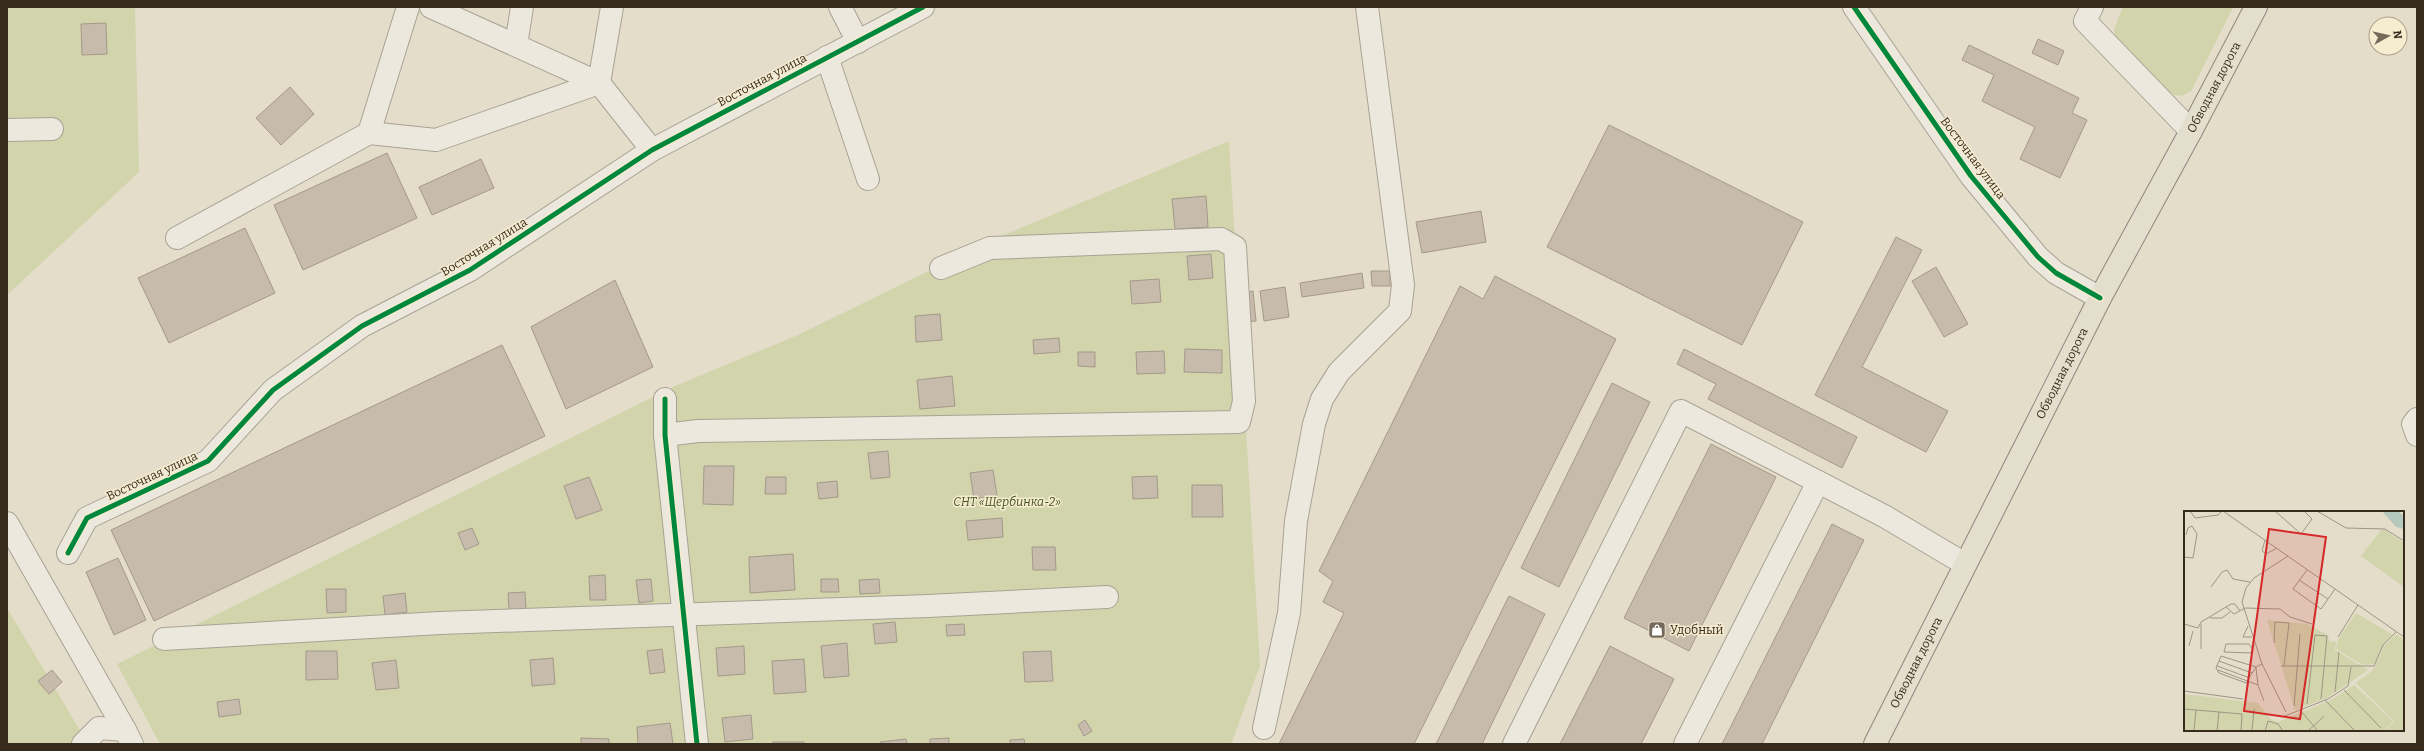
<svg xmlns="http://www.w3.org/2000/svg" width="2424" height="751" viewBox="0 0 2424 751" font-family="Bitter,serif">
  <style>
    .green { fill: #d2d4ac }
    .building { fill: #c7bbab; stroke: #a4998a }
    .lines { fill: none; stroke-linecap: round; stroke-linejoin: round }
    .minor-casing { stroke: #a9a294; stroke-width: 24 }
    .major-casing { stroke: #8e877a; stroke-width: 24 }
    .minor { stroke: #ece8dd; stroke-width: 22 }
    .major { stroke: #e4dece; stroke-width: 22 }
    .cycleway-casing { stroke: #f6ecd0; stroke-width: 8 }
    .cycleway { stroke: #00873e; stroke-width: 5 }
    .labels { text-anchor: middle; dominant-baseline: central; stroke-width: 3; stroke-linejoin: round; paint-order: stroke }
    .street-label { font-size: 12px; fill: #372b1d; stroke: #f6ecd0 }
    .park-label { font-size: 12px; font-style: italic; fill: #465423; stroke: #f6ecd0 }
    .poi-label { font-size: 12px; fill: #372b1d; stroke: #f6ecd0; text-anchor: start }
    .inset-road { fill: none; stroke: #9f9685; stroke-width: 1 }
    .view { fill: #d62828; fill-opacity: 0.15; stroke: #d62828; stroke-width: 2 }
    .inset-edge { fill: none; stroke: #372b1d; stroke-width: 2 }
  </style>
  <rect width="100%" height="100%" fill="#e4ddca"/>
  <g class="green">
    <polygon points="7,7 135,7 139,172 7,295"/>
    <path d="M2123 7H2233L2191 91C2181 98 2175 97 2165 90L2116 39 2114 29Z"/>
    <polygon points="1229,141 1260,666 1231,744 160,744 117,664 675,386 798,335 990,241"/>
    <polygon points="7,608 88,744 7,744"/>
  </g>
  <g class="building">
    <polygon points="106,23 107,54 82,55 81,24"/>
    <polygon points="2038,39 2064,51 2058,65 2032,53"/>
    <polygon points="1969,45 2079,98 2072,113 2087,120 2060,178 2020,159 2035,127 1982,101 1994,75 1962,60"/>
    <polygon points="290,87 314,114 281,145 256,118"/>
    <polygon points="1609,125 1803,222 1742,345 1547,247"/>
    <polygon points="387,153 417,218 303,270 274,205"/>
    <polygon points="481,159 494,188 432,215 419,187"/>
    <polygon points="1206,196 1208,227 1175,229 1172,199"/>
    <polygon points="1481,211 1486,242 1422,253 1416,222"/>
    <polygon points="245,228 275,293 169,343 138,278"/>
    <polygon points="1896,237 1922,250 1862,367 1948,411 1926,452 1815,395"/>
    <polygon points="1211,254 1213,278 1189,280 1187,256"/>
    <polygon points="1936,267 1968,324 1944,337 1912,281"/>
    <polygon points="1371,271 1390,271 1390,286 1372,286"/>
    <polygon points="1362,273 1364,288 1302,297 1300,283"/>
    <polygon points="1495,276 1616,339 1414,744 1279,744 1344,613 1323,602 1333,581 1319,571 1460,286 1483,299"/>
    <polygon points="1159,279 1161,302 1132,304 1130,281"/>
    <polygon points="615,280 653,367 566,409 531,327"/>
    <polygon points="1285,287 1289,317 1264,321 1260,291"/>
    <polygon points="1253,291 1256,321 1245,322 1241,293"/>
    <polygon points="940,314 942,340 916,342 915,316"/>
    <polygon points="1059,338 1060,352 1034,354 1033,340"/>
    <polygon points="502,345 545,436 154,621 111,530"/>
    <polygon points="1185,349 1222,350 1222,373 1184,372"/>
    <polygon points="1684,349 1857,437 1842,468 1708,399 1716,384 1677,364"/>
    <polygon points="1164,351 1165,373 1137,374 1136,352"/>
    <polygon points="1078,352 1095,352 1095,367 1078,366"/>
    <polygon points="952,376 955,406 920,409 917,380"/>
    <polygon points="1612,383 1650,402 1559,587 1521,568"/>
    <polygon points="1711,444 1776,477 1689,651 1624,618"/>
    <polygon points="888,451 890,477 871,479 868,453"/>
    <polygon points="704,466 734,466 733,505 703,504"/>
    <polygon points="993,470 997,496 974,499 970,473"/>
    <polygon points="1157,476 1158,498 1133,499 1132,477"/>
    <polygon points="589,477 602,510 576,519 564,486"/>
    <polygon points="766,477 786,477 786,494 765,494"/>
    <polygon points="837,481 838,497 819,499 817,483"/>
    <polygon points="1192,485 1222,485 1223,517 1192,517"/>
    <polygon points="1002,518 1003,537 968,540 966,521"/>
    <polygon points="1832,524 1864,540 1762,744 1722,744"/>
    <polygon points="472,528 479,544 465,550 458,533"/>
    <polygon points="1032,547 1055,547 1056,570 1033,570"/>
    <polygon points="793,554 795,590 750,593 749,557"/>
    <polygon points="118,558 146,620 114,635 86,572"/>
    <polygon points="605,575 606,600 590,600 589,576"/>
    <polygon points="651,579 653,601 639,603 636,580"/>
    <polygon points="821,579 838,579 839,592 821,592"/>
    <polygon points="879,579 880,593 860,594 859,580"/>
    <polygon points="326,589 346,589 346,612 327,613"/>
    <polygon points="525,592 526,609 509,610 508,593"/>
    <polygon points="405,593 407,612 385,615 383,596"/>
    <polygon points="1509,596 1545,614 1482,744 1436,744"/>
    <polygon points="895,622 897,642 875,644 873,624"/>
    <polygon points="964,624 965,635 947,636 946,625"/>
    <polygon points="847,643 849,676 824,678 821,646"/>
    <polygon points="744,646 745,674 718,676 716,648"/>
    <polygon points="1610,646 1674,679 1641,744 1560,744"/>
    <polygon points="662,649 665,672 650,674 647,651"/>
    <polygon points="306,651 337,651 338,679 306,680"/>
    <polygon points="1051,651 1053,681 1025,682 1023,652"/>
    <polygon points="553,658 555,684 532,686 530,660"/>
    <polygon points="804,659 806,692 774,694 772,661"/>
    <polygon points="396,660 399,688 376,690 372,663"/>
    <polygon points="52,670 62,682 49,694 38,681"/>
    <polygon points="239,699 241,714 219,717 217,702"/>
    <polygon points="751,715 753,739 725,742 722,718"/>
    <polygon points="1085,720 1092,731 1084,736 1078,725"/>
    <polygon points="670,723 673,744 638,744 637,727"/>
    <polygon points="581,738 609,739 609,744 581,744"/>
    <polygon points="949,738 949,744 930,744 930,739"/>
    <polygon points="906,739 907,744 881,744 880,742"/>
    <polygon points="1024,739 1025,744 1010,744 1010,740"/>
    <rect x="773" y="742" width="31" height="2"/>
  </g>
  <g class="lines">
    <defs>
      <g id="minor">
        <polyline points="431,7 599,83 652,150"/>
        <polyline points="840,7 858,42"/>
        <polyline points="1854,7 1971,176 2038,257 2056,273 2100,298"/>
        <polyline points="2092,7 2085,21 2191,131"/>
        <polyline points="516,45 522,7"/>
        <polyline points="827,57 868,179"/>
        <polyline points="599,83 612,7"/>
        <polyline points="7,130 52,129"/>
        <polyline points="369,133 408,7"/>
        <polyline points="177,238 369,133 436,140 599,83"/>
        <polyline points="665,399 665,435 697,744"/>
        <polyline points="2417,419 2413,424 2417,435"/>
        <polyline points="665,435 698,431 1239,422 1244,401 1235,247 1221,239 990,248 941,268"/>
        <polyline points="7,523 125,730"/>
        <polyline points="68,553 87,518 208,461 273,390 362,326 470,270 652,150 923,7"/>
        <polyline points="164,639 440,623 928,606 1107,597"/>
        <polyline points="1264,728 1289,613 1296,521 1314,424 1322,399 1339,372 1400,311 1403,285 1367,7"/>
        <polyline points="83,744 99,728 125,730 132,744"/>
        <polyline points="1514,744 1681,411 1884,516 1965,564"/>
        <polyline points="1685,744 1818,482"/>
      </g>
      <g id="major">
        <path id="s1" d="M1875 744 2100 298 2191 131 2256 7"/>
      </g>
    </defs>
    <use href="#minor" class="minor-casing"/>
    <use href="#major" class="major-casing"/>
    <use href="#minor" class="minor"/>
    <use href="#major" class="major"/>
    <defs>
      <g id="cycleway">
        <polyline points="1854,7 1971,176 2038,257 2056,273 2100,298"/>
        <polyline points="665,399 665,435 697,744"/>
        <polyline points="68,553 87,518 208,461 273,390 362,326 470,270 652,150 923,7"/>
      </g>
    </defs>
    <use href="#cycleway" class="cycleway-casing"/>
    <use href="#cycleway" class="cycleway"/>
  </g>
  <defs>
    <symbol id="shop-square" viewBox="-11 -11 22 22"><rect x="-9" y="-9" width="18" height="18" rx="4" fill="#74695a" stroke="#f6ecd0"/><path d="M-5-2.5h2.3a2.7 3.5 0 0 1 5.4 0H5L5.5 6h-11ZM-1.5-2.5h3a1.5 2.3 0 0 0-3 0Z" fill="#fff"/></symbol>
  </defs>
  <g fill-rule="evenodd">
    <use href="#shop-square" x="1647" y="620" width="20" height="20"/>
  </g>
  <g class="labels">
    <g class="street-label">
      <text transform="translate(762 80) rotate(-28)">Восточная улица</text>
      <text stroke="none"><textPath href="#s1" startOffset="739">Обводная дорога</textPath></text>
      <text transform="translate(1973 158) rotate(53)">Восточная улица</text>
      <text transform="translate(484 247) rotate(-32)">Восточная улица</text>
      <text stroke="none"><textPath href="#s1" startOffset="415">Обводная дорога</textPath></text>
      <text transform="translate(152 476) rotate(-25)">Восточная улица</text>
      <text stroke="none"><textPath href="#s1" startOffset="91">Обводная дорога</textPath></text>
    </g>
    <g class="park-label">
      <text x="1007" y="502">СНТ «Щербинка-2»</text>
    </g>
    <g class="poi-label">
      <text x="1670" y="630">Удобный</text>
    </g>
  </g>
  <g transform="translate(2184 511)">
    <rect width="220" height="220" fill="#e4ddca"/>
    <path d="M197 19H201L220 32V76L177 45ZM172 102 209 124 203 129 190 153 179 154 152 138 154 128ZM83 109 123 113 144 124 145 130 152 131 151 139 184 159 143 187 111 199ZM212 123 220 129V220H201L210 210 172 172 189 159 201 134ZM170 174 209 210 200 220H0V183L74 192 87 208 94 211 147 189Z" fill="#d2d4ac"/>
    <path d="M198 0H214L220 5V18L212 16Z" fill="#b6c9be"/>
    <path class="inset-road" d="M6 0 11 7 34 4 38 0M39 0 220 126M91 0 117 23 128 8 120 0M133 0 162 17 201 18 220 30M81 29 78 40 81 42M82 43 93 37M0 46 9 47 13 23 8 15 4 17 2 24M123 59 109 78 137 98 151 78M115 69 144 88M27 76 38 61 43 59 49 68 66 71M42 96 50 103 61 97 96 98 106 106 128 113M26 107H38L46 101M0 113 14 117M64 115 59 126H68M14 117 17 111 47 93H51L56 100M154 126 174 94M90 132 91 111 105 112 100 155M42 133H65L69 139 66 142 40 141ZM5 135 9 120M17 138V113M35 150 68 162M33 155 66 167M97 155H190L199 134 212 121M72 156 62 172 35 162 32 157 37 145 72 156 78 153M72 157 74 174 80 190M34 159 74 174M160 179 197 217M0 180 59 188M151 181 155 141M141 189 171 220M123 193 131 124 143 125 137 188M110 195 116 123M0 198 58 203 57 220M102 201 78 153 58 91 62 77 70 67 104 45M98 206 116 199M10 220 12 199M33 220 35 201M68 220 70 198M81 220 84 210 94 213 99 220M124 220 140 205M134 220 116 199 144 188 164 175 167 156"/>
    <path class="view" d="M85 18 142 26 116 208 60 200Z"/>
    <rect width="220" height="220" class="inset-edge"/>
  </g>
  <rect width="2424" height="751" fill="none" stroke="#372b1d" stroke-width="16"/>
  <g transform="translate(2388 36) rotate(82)"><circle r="19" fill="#f6ecd0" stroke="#aa9f88"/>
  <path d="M0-3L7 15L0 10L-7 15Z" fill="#74695a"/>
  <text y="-6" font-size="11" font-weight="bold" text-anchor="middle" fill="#372b1d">N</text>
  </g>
</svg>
